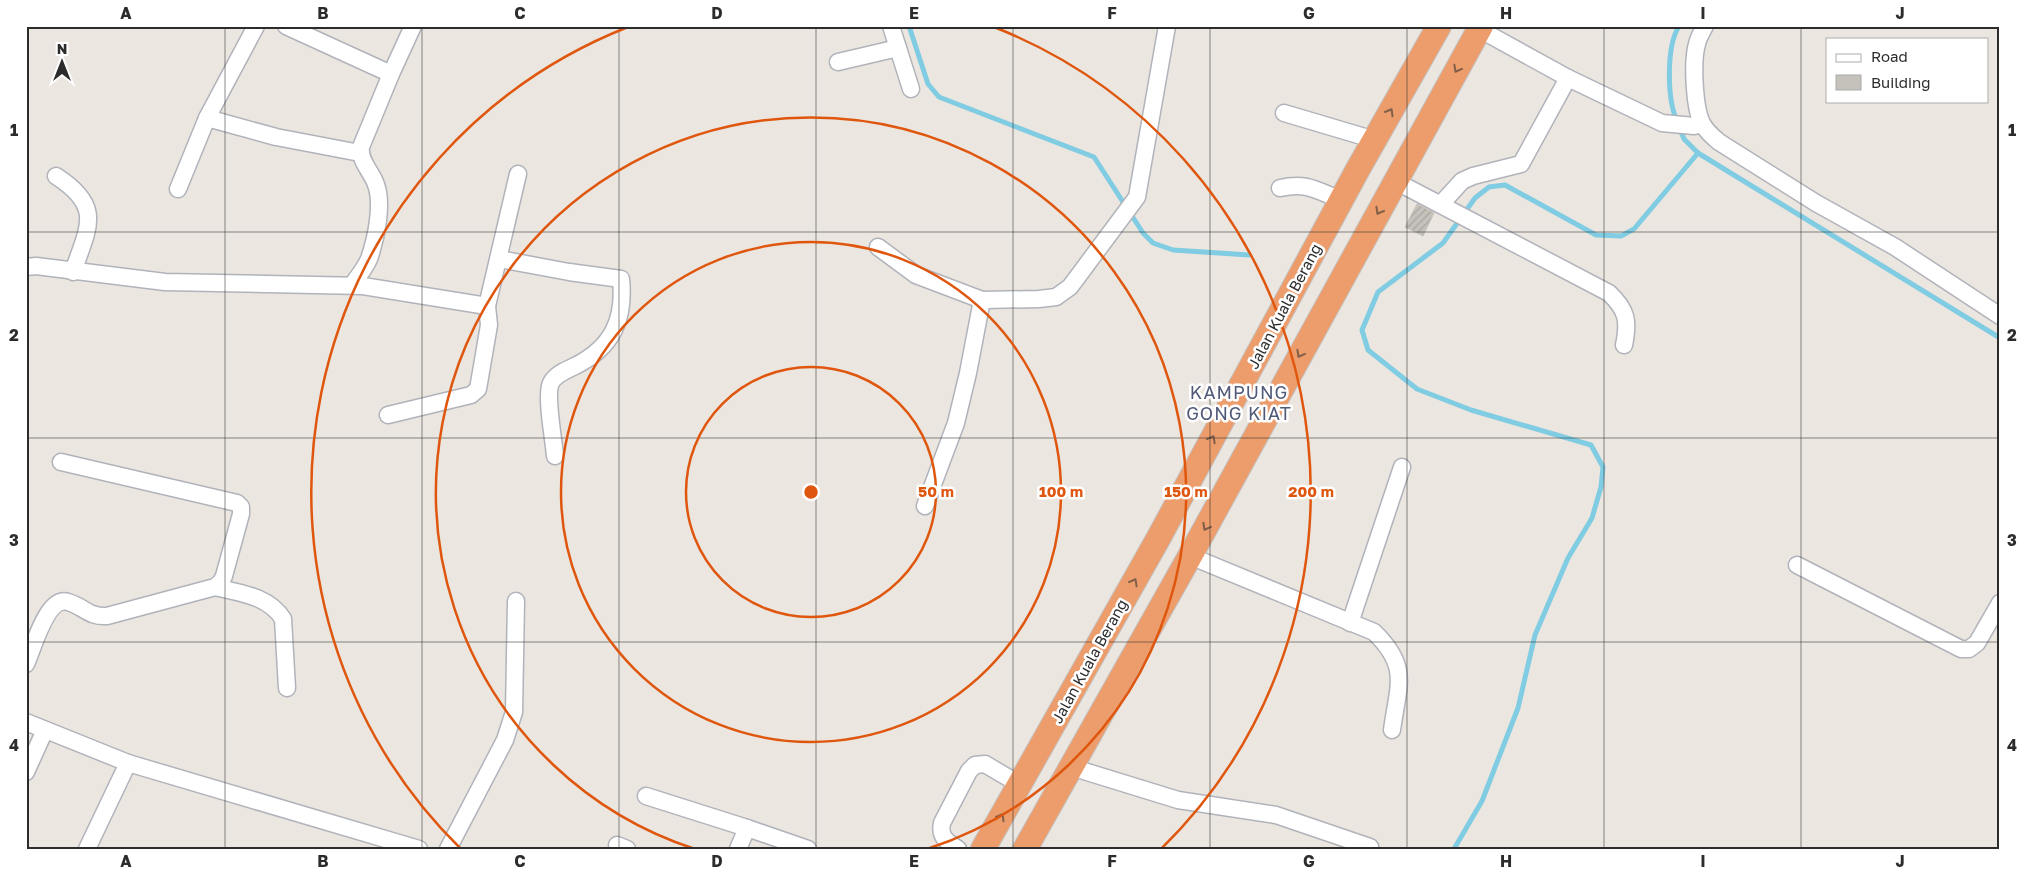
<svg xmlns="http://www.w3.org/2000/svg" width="2026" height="875" viewBox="0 0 2026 875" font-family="'Golos Text',sans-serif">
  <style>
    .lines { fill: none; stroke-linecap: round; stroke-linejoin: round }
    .stream { stroke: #80cce2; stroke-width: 5 }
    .building { fill: url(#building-hatch); stroke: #c7c2ba }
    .minor-casing { stroke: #b1b3bb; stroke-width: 19 }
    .highway-casing { stroke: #c4c4c4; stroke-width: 26 }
    .minor { stroke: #fff; stroke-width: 16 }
    .highway { stroke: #ec9d6b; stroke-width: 24 }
    .oneway { stroke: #825f48 }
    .grid { fill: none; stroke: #2c2c2c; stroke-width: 1; stroke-opacity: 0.55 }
    .ring { fill: none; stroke: #df570e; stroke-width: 2.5 }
    .labels { text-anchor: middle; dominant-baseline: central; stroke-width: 5; stroke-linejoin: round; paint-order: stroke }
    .street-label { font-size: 15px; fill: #2c2c2c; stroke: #fff }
    .quarter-label { font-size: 18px; letter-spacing: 1px; fill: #515a78; stroke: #fff }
    .centre { fill: #df570e; stroke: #fff; stroke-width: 2.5 }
    .ring-label { font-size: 15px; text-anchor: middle; font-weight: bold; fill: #df570e; stroke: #fff; stroke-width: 5; stroke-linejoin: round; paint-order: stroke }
    .neatline { fill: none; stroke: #2c2c2c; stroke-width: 2 }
    .grid-label { font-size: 16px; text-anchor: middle; font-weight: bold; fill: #2c2c2c }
  </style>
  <defs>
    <pattern id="building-hatch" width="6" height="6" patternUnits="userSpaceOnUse" patternTransform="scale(1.25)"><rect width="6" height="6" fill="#c5c1bb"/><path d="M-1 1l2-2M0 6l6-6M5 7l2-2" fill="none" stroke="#a9a6a1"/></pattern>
  </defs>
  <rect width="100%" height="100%" fill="#ece6e0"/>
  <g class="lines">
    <g class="stream">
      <polyline points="909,26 928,84 939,97 1094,157 1143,233 1153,243 1173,250 1249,255"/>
      <path d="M1677 121C1667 99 1666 47 1679 26"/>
      <polyline points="1680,129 1684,139 1698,153 2000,338"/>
      <polyline points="1454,849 1482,801 1518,708 1535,635 1568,558 1592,518 1601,487 1603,467 1591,445 1471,410 1417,389 1368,350 1362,330 1378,292 1443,243 1475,198 1489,187 1505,185 1596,235 1621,236 1634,229 1698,153"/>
    </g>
  </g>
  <polygon class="building" points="1417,204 1434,213 1423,236 1405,227"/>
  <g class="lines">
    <defs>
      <g id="minor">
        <polyline points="286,26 391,74"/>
        <polyline points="891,26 911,89"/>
        <path d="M1705 26C1702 32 1698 38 1697 44 1692 61 1694 110 1703 125 1707 132 1713 137 1719 142L1816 203 1895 247 2000 316"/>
        <polyline points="1479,29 1568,78 1662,123 1694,126 1702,124"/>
        <polyline points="838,62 898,48"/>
        <polyline points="1284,113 1375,140"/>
        <polyline points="207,118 276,137 360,153"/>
        <path d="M56 176C104 207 88 227 73 272"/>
        <path d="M1395 181 1609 293C1627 310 1629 321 1624 345"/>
        <path d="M1280 188C1307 182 1316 190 1341 200"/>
        <polyline points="178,189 207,118 256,26"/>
        <polyline points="1441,204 1462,181 1473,176 1521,164 1568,78"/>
        <polyline points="878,247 916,275 982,300 1039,299 1056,297 1070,287 1137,197 1167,26"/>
        <path d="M499 259 569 272 621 279C625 319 613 347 575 366 567 370 555 374 551 383 545 395 554 441 555 456"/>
        <polyline points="26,267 36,266 165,282 363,286 487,306 489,325 478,389 471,395 388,415"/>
        <path d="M352 285C358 277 365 268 369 259 376 239 384 202 375 182 370 170 359 160 361 147L391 74 413 26"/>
        <polyline points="487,306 518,174"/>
        <polyline points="925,506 956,423 968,373 982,300"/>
        <path d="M1190 556 1374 632C1410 667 1398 685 1392 730"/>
        <polyline points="1797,565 1961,649 1969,649 1977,643 2000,603"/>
        <path d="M215 587C240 593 269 596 283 619L287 688"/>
        <polyline points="1350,623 1402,467"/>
        <path d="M26 664C33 649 47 595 68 602 85 607 88 617 107 616L215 587 221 582 224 576 241 514V507L237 503 61 462"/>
        <polyline points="26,722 128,763 419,849"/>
        <polyline points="1071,767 1178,800 1276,815 1370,847"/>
        <polyline points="26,772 45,730"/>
        <polyline points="646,796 747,828"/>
        <polyline points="617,845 627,849"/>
        <polyline points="87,849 128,763"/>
        <polyline points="448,849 505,740 514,712 516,601"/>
        <polyline points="738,849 747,828 808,849"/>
        <path d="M958 849C947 842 939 837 942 823L969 771 975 765 985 764 1019 784"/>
      </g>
      <g id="highway">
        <polyline points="983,849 1158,539 1358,169 1439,26"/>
        <polyline points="1025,849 1190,556 1481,26"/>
      </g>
    </defs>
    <use href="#minor" class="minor-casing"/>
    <use href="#highway" class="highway-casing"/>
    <use href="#minor" class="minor"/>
    <use href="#highway" class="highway"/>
  </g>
  <defs><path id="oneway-chevron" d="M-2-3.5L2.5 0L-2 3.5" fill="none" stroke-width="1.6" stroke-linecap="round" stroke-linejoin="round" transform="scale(1.25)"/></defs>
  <g class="oneway">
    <use href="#oneway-chevron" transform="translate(1457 69) rotate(119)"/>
    <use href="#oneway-chevron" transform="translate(1390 112) rotate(-60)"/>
    <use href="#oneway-chevron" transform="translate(1379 211) rotate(119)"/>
    <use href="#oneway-chevron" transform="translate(1300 354) rotate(119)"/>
    <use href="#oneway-chevron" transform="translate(1212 439) rotate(-62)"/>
    <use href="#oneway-chevron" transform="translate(1206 527) rotate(119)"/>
    <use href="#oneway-chevron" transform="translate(1134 582) rotate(-61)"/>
    <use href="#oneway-chevron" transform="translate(1001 817) rotate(-60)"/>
  </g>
  <path class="grid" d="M225 26V849M422 26V849M619 26V849M816 26V849M1013 26V849M1210 26V849M1407 26V849M1604 26V849M1801 26V849M26 232H2000M26 438H2000M26 642H2000"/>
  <g class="ring">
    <circle cx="811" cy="492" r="125"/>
    <circle cx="811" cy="492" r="250"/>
    <path d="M695 849A375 375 0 1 1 927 849"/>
    <path d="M461 849A500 500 0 0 1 628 27M994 27A500 500 0 0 1 1161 849"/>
  </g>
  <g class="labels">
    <g class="street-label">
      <text transform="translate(1284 306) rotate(-62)">Jalan Kuala Berang</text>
      <text transform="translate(1089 661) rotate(-61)">Jalan Kuala Berang</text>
    </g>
    <g class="quarter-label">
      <text x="1239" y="392">KAMPUNG<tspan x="1239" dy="21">GONG KIAT</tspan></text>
    </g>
  </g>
  <circle cx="811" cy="492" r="8" class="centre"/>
  <g class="ring-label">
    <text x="936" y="497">50 m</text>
    <text x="1061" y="497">100 m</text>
    <text x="1186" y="497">150 m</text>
    <text x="1311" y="497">200 m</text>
  </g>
  <rect width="2026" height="875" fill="none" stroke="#ffffff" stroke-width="55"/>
  <rect x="1826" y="38" width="162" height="65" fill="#ffffff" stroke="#ababab"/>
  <rect x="1836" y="54" width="25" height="8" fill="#ffffff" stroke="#ababab"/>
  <text x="1871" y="62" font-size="15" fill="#2c2c2c">Road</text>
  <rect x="1836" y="75" width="25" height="15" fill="#c5c1bb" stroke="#ababab"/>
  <text x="1871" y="88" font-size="15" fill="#2c2c2c">Building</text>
  <g transform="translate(62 62)" stroke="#ffffff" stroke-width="4" paint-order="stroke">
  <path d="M0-4L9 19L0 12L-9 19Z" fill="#2c2c2c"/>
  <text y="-8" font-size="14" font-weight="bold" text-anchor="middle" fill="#2c2c2c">N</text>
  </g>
  <rect x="28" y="28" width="1970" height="820" class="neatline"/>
  <g class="grid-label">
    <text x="126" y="19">A</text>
    <text x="323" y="19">B</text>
    <text x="520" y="19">C</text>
    <text x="717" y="19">D</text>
    <text x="914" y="19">E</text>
    <text x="1112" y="19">F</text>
    <text x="1309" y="19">G</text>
    <text x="1506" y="19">H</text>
    <text x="1703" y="19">I</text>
    <text x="1900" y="19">J</text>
    <text x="14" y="136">1</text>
    <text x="2012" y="136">1</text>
    <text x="14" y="341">2</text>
    <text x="2012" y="341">2</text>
    <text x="14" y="546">3</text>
    <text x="2012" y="546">3</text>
    <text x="14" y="751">4</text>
    <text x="2012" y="751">4</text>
    <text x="126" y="867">A</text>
    <text x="323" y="867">B</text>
    <text x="520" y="867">C</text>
    <text x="717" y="867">D</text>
    <text x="914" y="867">E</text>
    <text x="1112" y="867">F</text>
    <text x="1309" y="867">G</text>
    <text x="1506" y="867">H</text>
    <text x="1703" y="867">I</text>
    <text x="1900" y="867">J</text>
  </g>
</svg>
